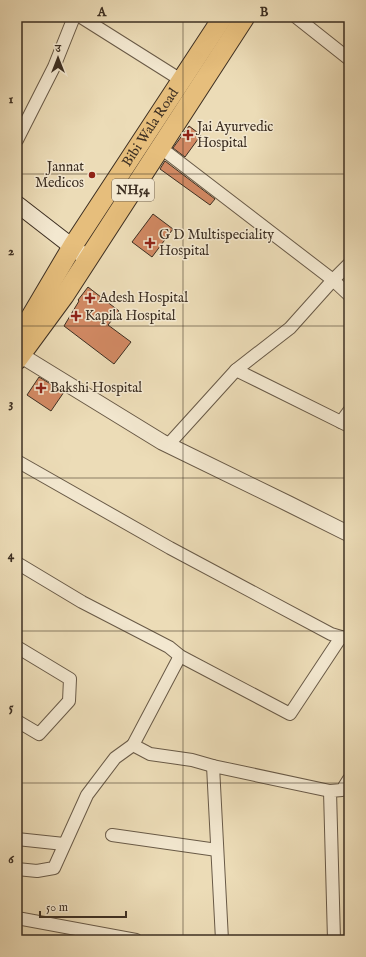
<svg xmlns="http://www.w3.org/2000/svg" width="366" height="957" viewBox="0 0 366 957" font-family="'IM FELL English','Noto Serif Devanagari',serif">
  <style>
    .building { fill: #d18963; stroke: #3d2f22 }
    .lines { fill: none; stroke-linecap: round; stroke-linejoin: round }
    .minor-casing { stroke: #695a47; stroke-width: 14 }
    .tertiary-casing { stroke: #695a47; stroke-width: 17 }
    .secondary-casing { stroke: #3d2f22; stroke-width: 18 }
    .trunk-casing { stroke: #3d2f22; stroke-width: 21 }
    .minor { stroke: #f3e8d0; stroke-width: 12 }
    .tertiary { stroke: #f3e8d0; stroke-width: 15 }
    .secondary { stroke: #f3e8d0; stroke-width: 16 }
    .trunk { stroke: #e6be7c; stroke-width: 19 }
    .grid { fill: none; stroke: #3d2f22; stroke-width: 1; stroke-opacity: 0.55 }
    .poi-dot { fill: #8f2418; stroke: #f3e8d0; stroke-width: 1.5 }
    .labels { text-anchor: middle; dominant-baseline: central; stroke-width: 3; stroke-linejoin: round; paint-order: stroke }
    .shield { fill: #f3e8d0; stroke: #746656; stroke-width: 1 }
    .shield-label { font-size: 13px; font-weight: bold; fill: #3d2f22 }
    .street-label { font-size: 14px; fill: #3d2f22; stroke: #f3e8d0 }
    .poi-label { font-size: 14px; fill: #3d2f22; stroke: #f3e8d0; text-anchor: start }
    .neatline { fill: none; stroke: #3d2f22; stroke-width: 1.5 }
    .grid-label { font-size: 13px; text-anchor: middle; font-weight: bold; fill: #3d2f22 }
  </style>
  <rect width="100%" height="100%" fill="#ecdcb7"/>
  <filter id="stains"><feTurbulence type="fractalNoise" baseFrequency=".005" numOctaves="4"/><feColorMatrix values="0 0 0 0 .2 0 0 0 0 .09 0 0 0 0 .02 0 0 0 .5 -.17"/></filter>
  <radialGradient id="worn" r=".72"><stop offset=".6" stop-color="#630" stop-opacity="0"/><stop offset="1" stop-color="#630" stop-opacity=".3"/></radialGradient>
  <g class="building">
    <polygon points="189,126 201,135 185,157 173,148"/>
    <polygon points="165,161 215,199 210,205 160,169"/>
    <polygon points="153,214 173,229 152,257 132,242"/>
    <polygon points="88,287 119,311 108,325 131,342 114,364 64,326 79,301 78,300"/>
    <polygon points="39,377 64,392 51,411 27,395"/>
  </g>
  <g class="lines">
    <defs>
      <g id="minor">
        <polyline points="81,17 181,80"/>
        <polyline points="296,17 349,59"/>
        <polyline points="17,140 54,67 74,17"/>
        <polyline points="161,148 333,280 349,264"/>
        <polyline points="349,295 333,280 290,328 236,370 349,426"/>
        <polyline points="341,422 349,411"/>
        <polyline points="168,445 236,370"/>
        <polyline points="17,461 170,548 331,634 348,639"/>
        <polyline points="17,563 82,602 169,647 180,656 290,714 341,637"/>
        <polyline points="17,647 70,679 69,701 39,734 17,721"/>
        <polyline points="180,656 133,745 150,754 192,760 213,766"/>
        <polyline points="112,835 217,850"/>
        <polyline points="17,839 64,844"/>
        <polyline points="17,869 37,871 54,868 87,795 115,758 133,745"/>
        <polyline points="17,918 136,940"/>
        <polyline points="222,940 213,766 330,791"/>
        <polyline points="334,940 330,791 342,790 349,779"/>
      </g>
      <polyline id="tertiary" points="17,353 162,442 289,504 349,534"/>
      <polyline id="secondary" points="17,204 88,259"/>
      <g id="trunk">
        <path id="s1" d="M17 340 72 247 223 17"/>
        <polyline points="17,360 64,296 245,17"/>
      </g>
    </defs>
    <use href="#minor" class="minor-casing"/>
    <use href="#tertiary" class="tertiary-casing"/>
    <use href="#secondary" class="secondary-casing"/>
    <use href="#trunk" class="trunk-casing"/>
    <use href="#minor" class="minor"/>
    <use href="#tertiary" class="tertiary"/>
    <use href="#secondary" class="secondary"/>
    <use href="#trunk" class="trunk"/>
  </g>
  <path class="grid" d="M183 17V940M17 174H349M17 326H349M17 478H349M17 631H349M17 783H349"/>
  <g class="poi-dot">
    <path d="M186 129h4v4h4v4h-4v4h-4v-4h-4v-4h4z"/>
    <circle cx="92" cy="175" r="4"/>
    <path d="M148 237h4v4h4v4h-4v4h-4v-4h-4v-4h4z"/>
    <path d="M88 292h4v4h4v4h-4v4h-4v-4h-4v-4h4z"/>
    <path d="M74 310h4v4h4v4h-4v4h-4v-4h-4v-4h4z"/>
    <path d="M39 382h4v4h4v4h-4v4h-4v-4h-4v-4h4z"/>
  </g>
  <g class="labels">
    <rect class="shield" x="112" y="179" width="42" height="22" rx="3"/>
    <g class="shield-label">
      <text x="133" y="190">NH54</text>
    </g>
    <g class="street-label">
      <text stroke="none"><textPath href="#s1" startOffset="251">Bibi Wala Road</textPath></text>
    </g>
    <g class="poi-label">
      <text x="197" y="127">Jai Ayurvedic<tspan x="197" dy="16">Hospital</tspan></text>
      <text x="84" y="167" text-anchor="end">Jannat<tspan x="84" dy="16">Medicos</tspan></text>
      <text x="159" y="235">G D Multispeciality<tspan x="159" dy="16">Hospital</tspan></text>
      <text x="99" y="298">Adesh Hospital</text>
      <text x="85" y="316">Kapila Hospital</text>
      <text x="50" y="388">Bakshi Hospital</text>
    </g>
  </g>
  <rect width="366" height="957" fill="none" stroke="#ecdcb7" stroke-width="44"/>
  <g transform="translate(58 58)" stroke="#f3e8d0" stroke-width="3" paint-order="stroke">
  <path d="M0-3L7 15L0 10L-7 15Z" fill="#3d2f22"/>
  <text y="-6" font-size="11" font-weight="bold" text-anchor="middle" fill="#3d2f22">उ</text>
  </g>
  <path d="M40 911v6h86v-6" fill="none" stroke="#3d2f22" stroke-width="2"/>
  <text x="46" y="911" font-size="12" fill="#3d2f22" stroke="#f3e8d0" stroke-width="3" paint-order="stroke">50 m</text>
  <rect x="22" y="22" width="322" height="913" class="neatline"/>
  <g class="grid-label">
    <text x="102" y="16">A</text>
    <text x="264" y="16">B</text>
    <text x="11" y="103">1</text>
    <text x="11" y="255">2</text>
    <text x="11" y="407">3</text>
    <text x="11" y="559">4</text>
    <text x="11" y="711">5</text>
    <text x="11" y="863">6</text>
  </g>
  <rect width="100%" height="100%" filter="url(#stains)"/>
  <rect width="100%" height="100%" fill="url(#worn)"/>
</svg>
